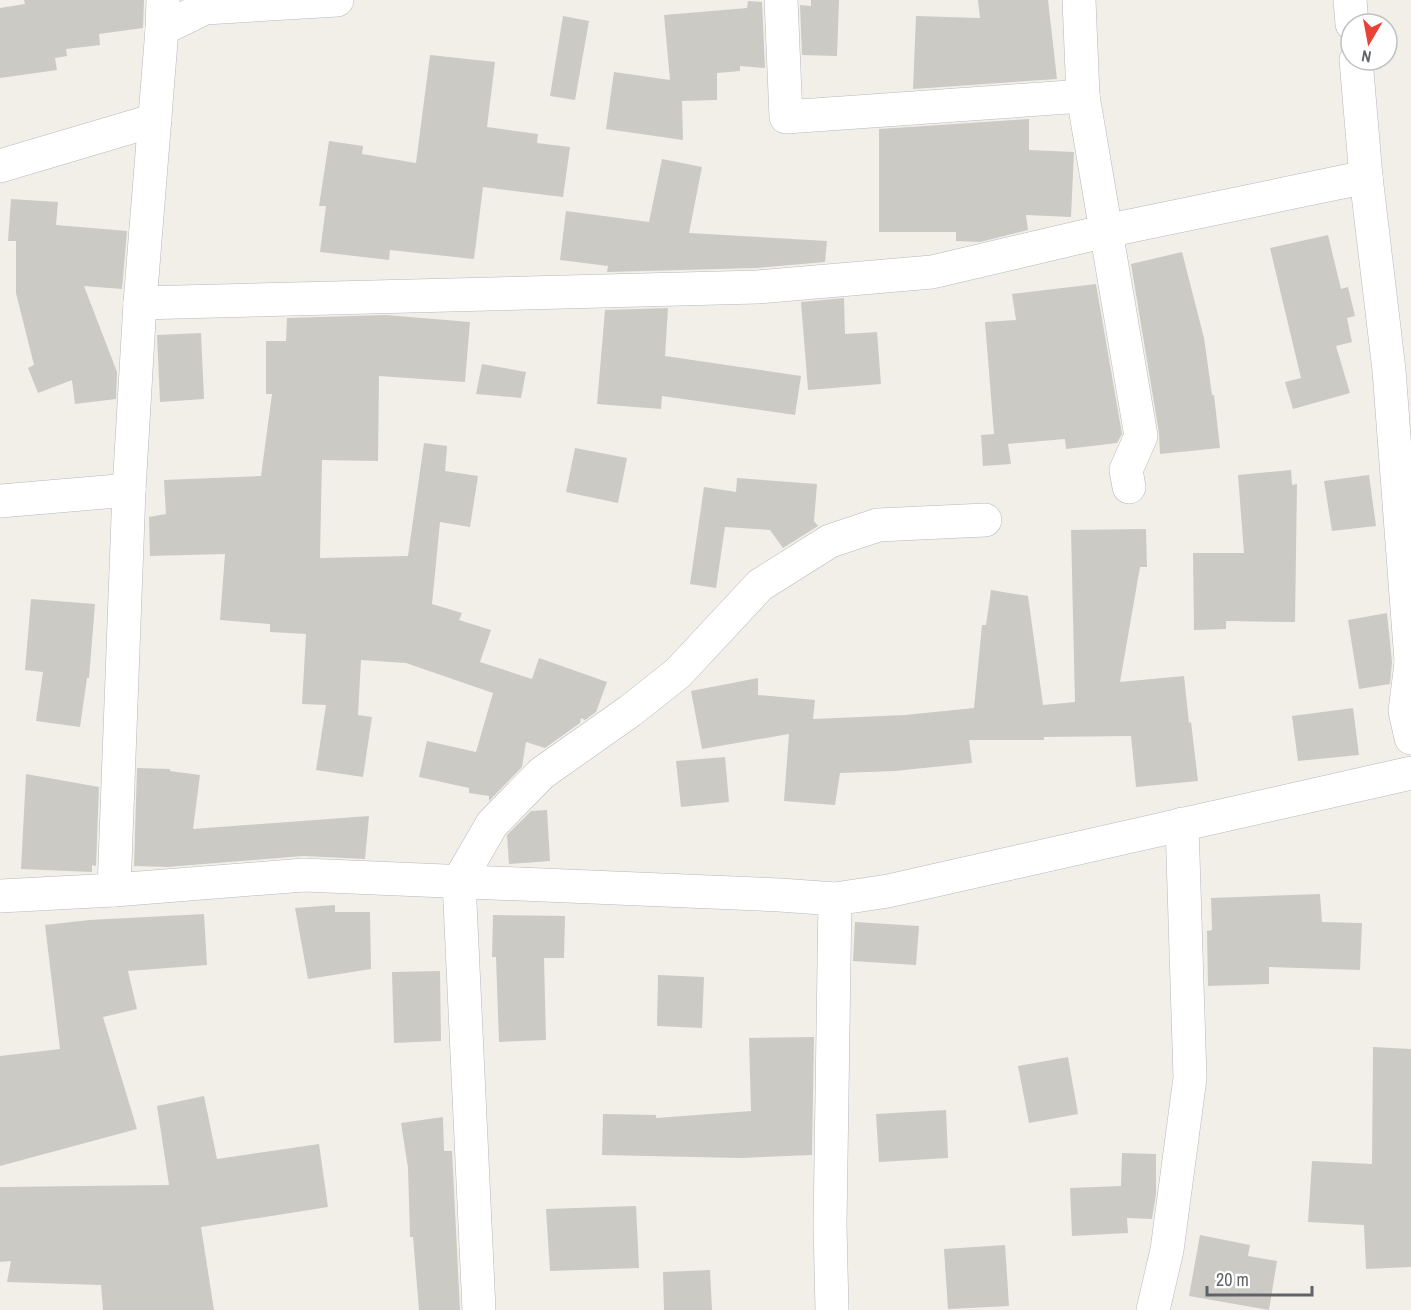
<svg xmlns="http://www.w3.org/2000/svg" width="1411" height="1310" viewBox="0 0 1411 1310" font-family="'Archivo Narrow',sans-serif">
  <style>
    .building { fill: #cccac5 }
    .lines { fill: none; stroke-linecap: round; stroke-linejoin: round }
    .minor-casing { stroke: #b5b8bc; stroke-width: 34 }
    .minor { stroke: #fff; stroke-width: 33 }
  </style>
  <rect width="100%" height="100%" fill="#f1efe8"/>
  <g class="building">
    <polygon points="24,0 144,0 143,28 99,34 100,45 66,49 67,56 55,58 57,70 0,78 0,8 25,4"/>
    <polygon points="811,0 839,0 837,56 802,55 800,5 811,6"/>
    <polygon points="978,0 1048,0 1057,79 913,89 916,16 980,18"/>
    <polygon points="748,1 762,2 765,68 740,66 740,71 717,73 717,100 682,101 683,140 606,129 614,72 670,80 664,15 747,8"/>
    <polygon points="563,16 589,21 575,100 550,96"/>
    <polygon points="430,55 495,62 487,127 538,134 537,143 570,147 563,197 483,187 474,259 390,250 389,260 320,252 326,206 319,206 329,141 363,146 362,154 416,163"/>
    <polygon points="1029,119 1029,150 1074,152 1071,217 1026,215 1028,230 980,242 956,241 956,232 879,232 879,129"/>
    <polygon points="662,159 702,167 689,233 827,241 825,262 756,268 607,272 608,266 560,260 566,211 649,222"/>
    <polygon points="11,199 58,202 56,225 127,231 122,289 84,286 117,372 116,399 75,404 72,380 38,393 28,368 34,365 16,293 16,241 8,241"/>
    <polygon points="1328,235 1341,289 1348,287 1355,316 1347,318 1352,342 1336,346 1350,393 1293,409 1285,382 1301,378 1270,248"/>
    <polygon points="1182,252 1204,338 1212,395 1214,395 1220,448 1160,454 1159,433 1131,264"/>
    <polygon points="1096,284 1122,434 1117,443 1066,449 1065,439 1008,444 1011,464 983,466 981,435 994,434 985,322 1016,320 1012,294"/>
    <polygon points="844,298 845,334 877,332 881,384 808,390 801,302"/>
    <polygon points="668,308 665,356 801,376 795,415 662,396 661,409 597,404 605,310"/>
    <polygon points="386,315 470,322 465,382 379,376 378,461 322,460 320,558 408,556 424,443 447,446 445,471 478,476 470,527 440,522 432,604 462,613 459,620 491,630 480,662 532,679 539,658 607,682 596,712 585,720 581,718 580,723 545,748 526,742 522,767 489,801 489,796 469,793 469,788 419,777 427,741 476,752 493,693 406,663 361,660 358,715 372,717 363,777 316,770 326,705 302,704 306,634 270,632 270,624 220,620 225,554 150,556 149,517 166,514 164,480 261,476 272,394 266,394 266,341 286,341 287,318"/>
    <polygon points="201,333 204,399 160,402 157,335"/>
    <polygon points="482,364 526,372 521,398 476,394"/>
    <polygon points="575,448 627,458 618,503 566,492"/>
    <polygon points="1291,470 1292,485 1297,484 1295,622 1226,621 1226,629 1194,630 1193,553 1244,553 1238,475"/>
    <polygon points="1369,475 1376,526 1332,531 1324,481"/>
    <polygon points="737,478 817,484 814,521 818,526 783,548 770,530 725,527 716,588 690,584 704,487 736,492"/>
    <polygon points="1146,529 1147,567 1140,567 1120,682 1184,676 1189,723 1191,722 1198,781 1136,787 1131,736 1044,737 1044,740 969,740 972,763 895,771 840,773 835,805 784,801 789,734 702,749 691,691 758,678 758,695 815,700 813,719 905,715 974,708 982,625 986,625 991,590 1028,596 1043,705 1075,702 1071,530"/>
    <polygon points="31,599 95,604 89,678 87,678 80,727 36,721 43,672 25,670"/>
    <polygon points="1387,613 1392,662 1390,684 1359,689 1348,620"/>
    <polygon points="1353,708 1359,755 1298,761 1292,716"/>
    <polygon points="725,757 729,802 681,807 676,761"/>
    <polygon points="137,768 170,769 170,771 200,775 193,829 369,816 365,859 303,856 168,867 134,866"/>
    <polygon points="26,774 99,787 96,866 92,865 92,872 21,869"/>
    <polygon points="547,810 550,861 509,864 507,835 531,811"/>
    <polygon points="1320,894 1322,922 1362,923 1360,970 1269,967 1269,984 1208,986 1207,931 1212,930 1211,898"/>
    <polygon points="335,905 335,912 370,912 371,969 308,979 295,908"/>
    <polygon points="204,914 207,965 128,971 137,1009 103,1017 137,1129 0,1166 0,1056 60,1049 45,925 89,920"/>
    <polygon points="493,915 565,916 564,958 544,958 546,1040 499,1042 496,957 492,957"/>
    <polygon points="855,922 919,926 916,965 853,961"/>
    <polygon points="440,971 441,1041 394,1043 392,972"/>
    <polygon points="658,975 704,977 702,1028 657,1026"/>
    <polygon points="814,1037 812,1155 741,1158 602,1155 603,1114 656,1115 656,1118 751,1111 749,1038"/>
    <polygon points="1373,1047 1411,1049 1411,1267 1366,1269 1364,1225 1308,1222 1312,1161 1372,1164"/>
    <polygon points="1068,1057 1078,1114 1029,1123 1018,1066"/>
    <polygon points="204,1096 217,1159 319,1144 328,1207 201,1227 214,1310 103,1310 101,1285 7,1282 11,1261 0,1262 0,1187 169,1185 157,1106"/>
    <polygon points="946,1110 948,1158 879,1162 876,1114"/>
    <polygon points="443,1117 444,1151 452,1151 460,1310 419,1310 413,1237 410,1237 408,1168 401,1123"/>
    <polygon points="1122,1153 1156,1154 1156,1194 1152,1219 1127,1218 1128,1233 1072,1236 1070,1188 1121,1186"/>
    <polygon points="636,1206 639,1268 550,1271 546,1209"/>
    <polygon points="1200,1235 1250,1245 1248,1256 1277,1261 1269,1310 1189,1296"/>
    <polygon points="1005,1245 1009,1306 948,1309 944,1249"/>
    <polygon points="710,1270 712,1310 664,1310 663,1272"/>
  </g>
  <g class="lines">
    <defs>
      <g id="minor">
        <polyline points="781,0 786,117 1083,96"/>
        <polyline points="1079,0 1083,96 1141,436 1126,470 1129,487"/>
        <polyline points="1350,0 1352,24"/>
        <polyline points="162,29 205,8 337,0"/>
        <polyline points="1356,60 1366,177 1389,370 1411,661"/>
        <polyline points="0,166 155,120"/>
        <polyline points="140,303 757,287 932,272 1106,231 1366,177"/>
        <polyline points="0,501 129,490"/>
        <polyline points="1411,663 1405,711 1411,738"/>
        <polyline points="114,890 129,490 140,303 162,29 163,0"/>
        <polyline points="0,896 114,890 304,875 780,895 835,899 888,891 1411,773"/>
        <polyline points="479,1310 459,881 492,824 542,773 630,711 678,673 760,585 830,541 878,525 985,520"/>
        <polyline points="832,1310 830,1225 835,899"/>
        <polyline points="1153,1310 1167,1250 1190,1078 1182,824"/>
      </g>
    </defs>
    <use href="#minor" class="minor-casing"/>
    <use href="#minor" class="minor"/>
  </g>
  <g transform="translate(1369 42) rotate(190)"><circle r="28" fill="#ffffff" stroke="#bfc1c3" stroke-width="1.5"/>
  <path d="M0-4.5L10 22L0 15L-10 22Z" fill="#ea4335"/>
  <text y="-9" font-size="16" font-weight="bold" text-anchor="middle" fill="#5f6368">N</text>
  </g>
  <path d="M1207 1286v9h105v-9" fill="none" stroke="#5f6368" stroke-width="3"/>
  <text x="1216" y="1286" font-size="18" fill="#5f6368" stroke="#ffffff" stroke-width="4.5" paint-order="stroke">20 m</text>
</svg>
